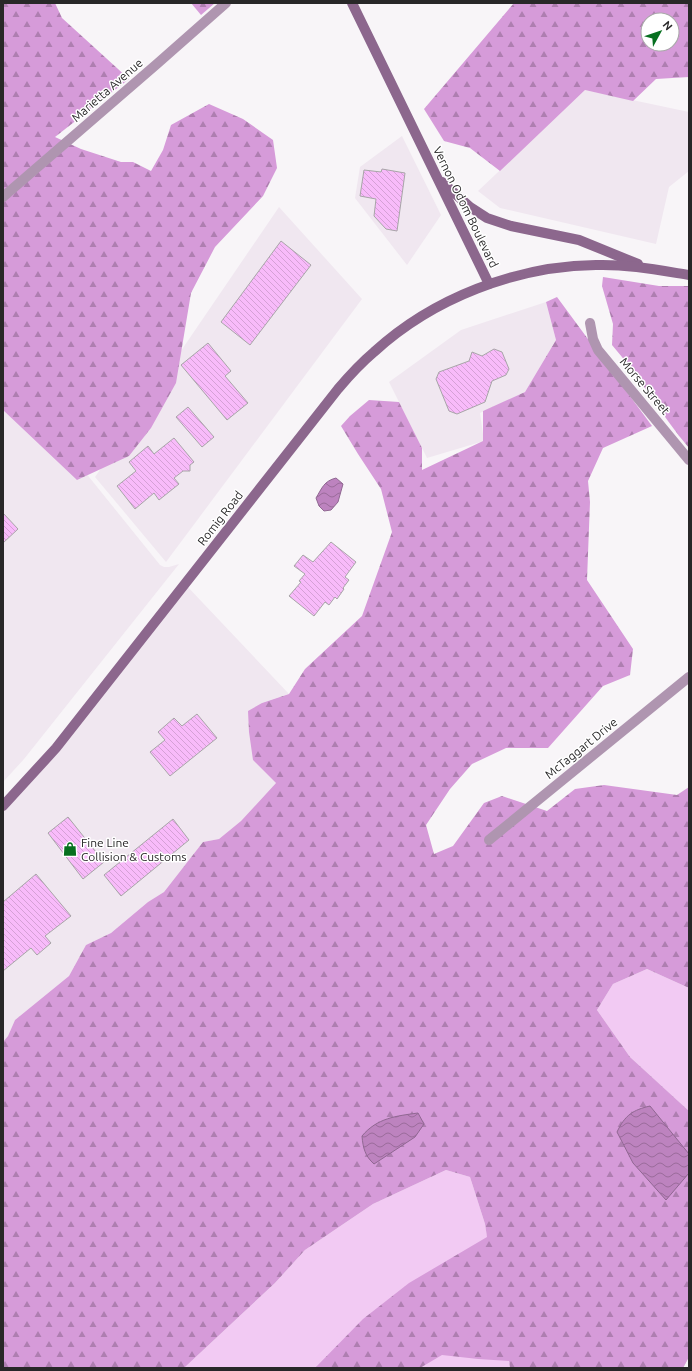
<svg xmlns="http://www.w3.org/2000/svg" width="692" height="1371" viewBox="0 0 692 1371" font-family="Ubuntu,sans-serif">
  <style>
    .built { fill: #f0e7f0 }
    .green { fill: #f2caf3 }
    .forest { fill: url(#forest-firs); fill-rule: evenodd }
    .water { fill: url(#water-waves); stroke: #906792 }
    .building { fill: url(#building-back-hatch); stroke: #a8a5a8 }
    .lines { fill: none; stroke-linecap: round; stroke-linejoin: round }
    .street { stroke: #af95b0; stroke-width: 10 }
    .secondary { stroke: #8c678d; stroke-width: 10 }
    .labels { text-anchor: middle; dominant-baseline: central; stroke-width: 3; stroke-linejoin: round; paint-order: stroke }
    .street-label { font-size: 12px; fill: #282728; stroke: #fff }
    .poi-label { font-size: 12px; fill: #282728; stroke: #fff; text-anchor: start }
  </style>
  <defs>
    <pattern id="forest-firs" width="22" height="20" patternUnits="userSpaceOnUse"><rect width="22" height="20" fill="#d69bd9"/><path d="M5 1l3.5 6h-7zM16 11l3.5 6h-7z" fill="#ae7eb0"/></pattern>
    <pattern id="water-waves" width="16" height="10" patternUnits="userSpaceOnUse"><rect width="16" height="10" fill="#bd83bf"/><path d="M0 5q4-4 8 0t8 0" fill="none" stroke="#9a6b9b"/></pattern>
    <pattern id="building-back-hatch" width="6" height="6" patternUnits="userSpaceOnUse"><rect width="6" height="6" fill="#f8bbfa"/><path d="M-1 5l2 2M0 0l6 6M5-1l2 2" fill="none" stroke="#d5a1d6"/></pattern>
  </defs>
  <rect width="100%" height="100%" fill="#f8f5f8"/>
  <g class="built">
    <polygon points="585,90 689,112 689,171 669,187 656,244 500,208 478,191"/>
    <polygon points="402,136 441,215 407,265 355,198 360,167"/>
    <polygon points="279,207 362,299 166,562 95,477"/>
    <polygon points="546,302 556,340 525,392 480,413 484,441 427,458 389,382 461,330"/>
    <polygon points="3,384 85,472 160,565 164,567 169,567 179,564 24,759 3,782"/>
    <polygon points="185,584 289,694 262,703 253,760 276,783 241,821 219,839 203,842 164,892 148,902 111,933 86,945 69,976 15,1020 8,1036 3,1042 3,806"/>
  </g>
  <g class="green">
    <polygon points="647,969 689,988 689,1111 630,1057 597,1010 613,984"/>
    <polygon points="446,1170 470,1177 485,1224 510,1368 184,1368 275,1283 305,1250 373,1204"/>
  </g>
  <g class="forest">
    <polygon points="3,3 55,3 62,18 129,79 55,137 81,149 121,162 133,162 151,171 163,150 171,125 209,104 243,119 273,140 277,168 263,196 215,247 191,293 176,383 151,428 129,456 77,480 3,410"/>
    <polygon points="191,3 215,3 201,15"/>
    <path d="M514 3H689V77L656 79 633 101 585 90 500 171 470 148 444 141 424 109ZM648 20H672V44H648Z"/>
    <path d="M603 277 659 286H689V448C661 415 640 377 612 345L613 324 602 286Z"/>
    <polygon points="557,297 652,426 603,448 588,481 590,502 587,580 633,649 630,675 603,686 548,748 506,748 472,764 450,789 426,825 434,854 453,846 484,803 502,796 547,811 575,789 604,785 677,795 689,787 689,988 647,969 613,984 597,1010 630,1057 689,1111 689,1357 683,1368 510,1368 509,1361 478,1359 442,1355 420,1368 315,1368 363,1319 409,1283 487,1237 485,1224 470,1177 446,1170 373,1204 305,1250 275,1283 184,1368 3,1368 3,1042 8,1036 15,1020 69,976 86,945 111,933 148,902 164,892 203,842 219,839 241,821 276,783 253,760 249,732 248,711 262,703 289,694 305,669 362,616 392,532 381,489 358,454 341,426 350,416 369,400 399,402 422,448 422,470 483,441 483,411 525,392 556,340 546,302"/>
  </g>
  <g class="water">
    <path d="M336 478 343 484 338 502 331 510 324 511 319 506 316 498C322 488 324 481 336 478Z"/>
    <path d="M650 1106 689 1154V1173L666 1200 633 1163 617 1132C625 1115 633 1110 650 1106Z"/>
    <path d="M418 1113 424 1124 415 1137 374 1164C365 1156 363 1148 362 1136 377 1118 396 1116 418 1113Z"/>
  </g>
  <g class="building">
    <polygon points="382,169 405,173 397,231 386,229 374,216 376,199 360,196 364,170 381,172"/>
    <polygon points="281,241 311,265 250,345 221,322"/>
    <polygon points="208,343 231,371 225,376 248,403 227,420 181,365"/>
    <polygon points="494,349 502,352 509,369 506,375 492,381 485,402 457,414 449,411 436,379 439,372 469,361 472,352 482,356"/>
    <polygon points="188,407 214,437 202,447 176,417"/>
    <polygon points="174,438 194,462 190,465 190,471 183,471 174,478 179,484 159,500 154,493 135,509 117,486 136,471 129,462 148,446 154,454"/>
    <polygon points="3,513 18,529 3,543"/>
    <polygon points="331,542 356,562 345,577 349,580 343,588 344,589 337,599 335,597 329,605 325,602 314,616 289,596 301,582 299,581 305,574 294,566 303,555 313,562"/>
    <polygon points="197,714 217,738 170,776 150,752 165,740 158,732 174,718 182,726"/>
    <polygon points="68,817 104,862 83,879 48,833"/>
    <polygon points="173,819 189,840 121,896 104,875"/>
    <polygon points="36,874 71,916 45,936 51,943 37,955 31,948 3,971 3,902"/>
  </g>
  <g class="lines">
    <g class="street">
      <polyline points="3,197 158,63 226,3"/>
      <polyline points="590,323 593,339 598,350 689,460"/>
      <polyline points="489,840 689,677"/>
    </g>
    <g class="secondary">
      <polyline points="352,3 489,284"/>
      <polyline points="442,182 470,207 487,218 511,226 579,240 638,264"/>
      <path d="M3 806 56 748 338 389C349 376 361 363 374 352 433 298 516 266 596 265 627 264 658 270 689 275"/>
    </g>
  </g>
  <defs>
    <symbol id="shop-bare" viewBox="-9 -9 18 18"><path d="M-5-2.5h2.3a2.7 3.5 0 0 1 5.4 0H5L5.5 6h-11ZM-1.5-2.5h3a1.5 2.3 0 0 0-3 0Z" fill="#066f1f" stroke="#fff" stroke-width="2.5" paint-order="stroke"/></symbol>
  </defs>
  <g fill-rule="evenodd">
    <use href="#shop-bare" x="60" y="839" width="20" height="20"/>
  </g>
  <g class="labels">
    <g class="street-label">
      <text transform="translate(107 90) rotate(-41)">Marietta Avenue</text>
      <text transform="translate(466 207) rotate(64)">Vernon Odom Boulevard</text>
      <text transform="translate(645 386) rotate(50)">Morse Street</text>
      <text transform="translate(220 518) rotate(-52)">Romig Road</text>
      <text transform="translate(581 748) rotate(-39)">McTaggart Drive</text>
    </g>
    <g class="poi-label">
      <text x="81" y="842">Fine Line<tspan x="81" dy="14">Collision &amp; Customs</tspan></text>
    </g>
  </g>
  <rect width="692" height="1371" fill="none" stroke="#282728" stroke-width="8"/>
  <g transform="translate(660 32) rotate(50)"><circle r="19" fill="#ffffff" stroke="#a9a9a9"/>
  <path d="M0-3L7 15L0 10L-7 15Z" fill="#066f1f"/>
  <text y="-6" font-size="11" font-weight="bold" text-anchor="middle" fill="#282728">N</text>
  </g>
</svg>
